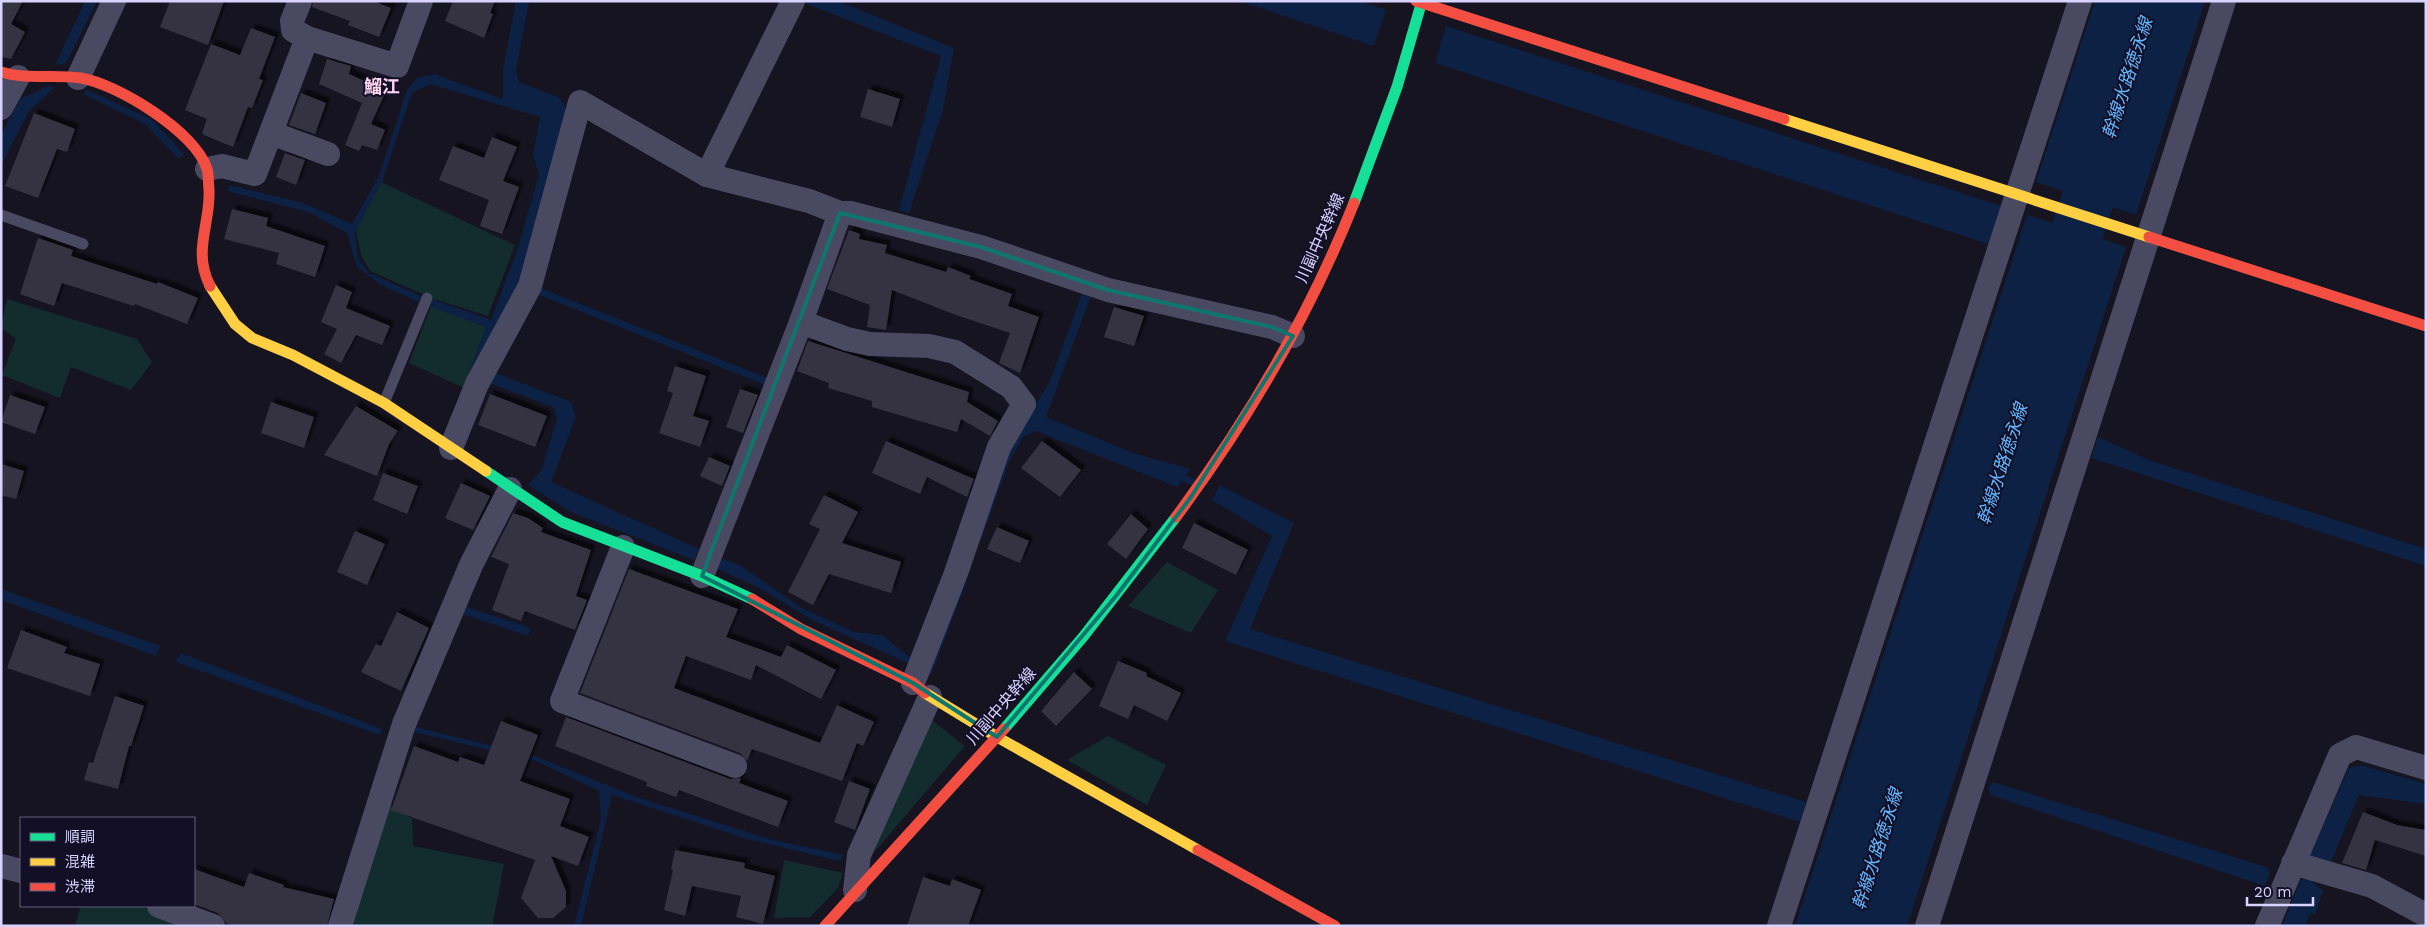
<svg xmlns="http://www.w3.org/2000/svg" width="2427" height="927" viewBox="0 0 2427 927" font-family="'Work Sans','Noto Sans JP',sans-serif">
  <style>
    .green { fill: #132c2d }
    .water { fill: #0d2144 }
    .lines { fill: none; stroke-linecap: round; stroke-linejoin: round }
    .stream { stroke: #0d2144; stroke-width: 7 }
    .building { fill: #343243; filter: url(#shadow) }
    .lane { stroke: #4a4962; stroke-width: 11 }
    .street { stroke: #4a4962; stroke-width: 24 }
    .fast { stroke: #16e098; stroke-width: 11 }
    .slow { stroke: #ffcf43; stroke-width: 11 }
    .jam { stroke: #f24e42; stroke-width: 11 }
    .marked { fill: none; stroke: #0f766e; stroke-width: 4; stroke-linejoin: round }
    .labels { text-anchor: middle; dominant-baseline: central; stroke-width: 4; stroke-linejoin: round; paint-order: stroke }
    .street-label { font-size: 16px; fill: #d9d4ff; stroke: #130f26 }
    .water-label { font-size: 18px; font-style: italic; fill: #62b6ff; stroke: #130f26 }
    .neighbourhood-label { font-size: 18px; font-weight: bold; fill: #ffd6f0; stroke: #130f26 }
  </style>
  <defs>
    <filter id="shadow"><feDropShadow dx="4.5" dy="-4.5" stdDeviation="1" flood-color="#0009"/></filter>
  </defs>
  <rect width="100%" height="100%" fill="#161421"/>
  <g class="green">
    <polygon points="379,181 515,245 488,316 434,299 370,271 361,255 355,225"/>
    <polygon points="7,299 137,339 152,362 131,390 71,367 60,398 2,375 16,339 1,328"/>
    <polygon points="431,306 487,327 470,370 474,373 467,389 409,363"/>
    <polygon points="1167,562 1218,590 1191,633 1128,606"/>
    <polygon points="929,718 965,746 877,849 867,846"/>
    <polygon points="1108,736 1166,765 1147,805 1067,760"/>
    <polygon points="386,803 412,819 413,846 504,864 493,922 494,926 346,926"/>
    <polygon points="784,860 843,873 838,888 810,917 774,918"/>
    <polygon points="81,906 140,906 174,918 172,926 75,926"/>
  </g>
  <g class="water">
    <polygon points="85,1 97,1 66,63 55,65"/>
    <polygon points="516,1 529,1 516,70 519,82 560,98 567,111 519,283 474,373 470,370 486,327 429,306 431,299 491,320 518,248 539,174 533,155 540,117 430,84 412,93 382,182 355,232 358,258 369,273 421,296 418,302 381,285 357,267 347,233 308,212 227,191 230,185 303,203 352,224 378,178 407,90 417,78 434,74 503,99 503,69"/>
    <polygon points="808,1 838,1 954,48 943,109 909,213 899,210 941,56 806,4"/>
    <polygon points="1239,1 1359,1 1386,10 1374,46"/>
    <polygon points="2095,1 2205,1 2136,215 2113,207 2102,239 2126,247 1907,926 1795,926 2027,215 2052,223 2063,191 2036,182"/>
    <polygon points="1446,26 2001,206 1988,244 1435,63"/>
    <polygon points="48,86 55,87 29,111 1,166 1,135 20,99"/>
    <polygon points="87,90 151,119 184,154 179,159 145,124 83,94"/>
    <polygon points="1082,294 1091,296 1046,417 1133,453 1190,469 1177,487 1036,431 1023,437 1009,462 980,542 972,538 1005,454 1049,383"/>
    <polygon points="493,372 571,402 576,417 551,482 699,549 694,560 571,512 528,485 541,471 557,419 553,407 486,382"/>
    <polygon points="2098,437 2149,460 2426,549 2426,566 2091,458"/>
    <polygon points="1220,485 1294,523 1250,629 1806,802 1800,822 1225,641 1272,536 1212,500"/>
    <polygon points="717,557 740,565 802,608 854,632 882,635 912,659 910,664 814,621 759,588 713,567"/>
    <polygon points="959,581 966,583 931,675 924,672"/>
    <polygon points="1,589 160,646 156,656 1,600"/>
    <polygon points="461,605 531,628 528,636 459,613"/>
    <polygon points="180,653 382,729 380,735 176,662"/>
    <polygon points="415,727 537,757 639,798 773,840 844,855 839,861 747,839 612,795 581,926 574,926 601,819 599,791 536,761 414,732"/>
    <polygon points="2361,765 2426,784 2426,804 2359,795 2330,864 2310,856 2349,768"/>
    <polygon points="1993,782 2266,867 2270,871 2265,886 1990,795 1988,788"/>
    <polygon points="2309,879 2323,891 2315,915 2310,913 2305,926 2282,926 2301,880"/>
  </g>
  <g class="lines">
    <g class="stream">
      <polyline points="541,292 765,381"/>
      <polyline points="1184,478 1195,483"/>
    </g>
  </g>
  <g class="building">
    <polygon points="1,1 23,1 11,24 25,32 11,59 1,57"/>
    <polygon points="170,1 224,1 208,45 160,27"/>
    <polygon points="313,1 373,1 391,8 379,37 348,25 350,21 312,7"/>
    <polygon points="453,1 495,1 490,13 493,14 484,38 445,21"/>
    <polygon points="251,28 275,37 259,79 263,80 252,108 248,107 233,147 204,135 202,133 207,119 185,110 211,44 240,55"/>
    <polygon points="327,59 351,66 349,74 386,91 371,124 385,130 377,150 362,145 359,151 345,145 362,103 319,84"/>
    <polygon points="868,89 900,99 892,127 860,117"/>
    <polygon points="301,93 326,103 315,134 289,125"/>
    <polygon points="34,113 75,129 67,152 57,149 38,198 5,186"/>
    <polygon points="492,137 517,147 503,181 519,187 502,234 480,226 489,200 439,180 453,146 484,158"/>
    <polygon points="285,153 305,160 296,185 276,177"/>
    <polygon points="232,209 268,218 266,226 325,246 315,277 276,264 279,253 224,239"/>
    <polygon points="849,230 860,234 859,239 887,245 885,253 946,272 948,267 971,276 969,279 1012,294 1008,306 1039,317 1020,373 999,363 1010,333 956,315 892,290 886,330 867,327 870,305 827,289"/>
    <polygon points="38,238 73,250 71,256 157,284 158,282 198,298 187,324 135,304 134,306 62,283 54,306 20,294"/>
    <polygon points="336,285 352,292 346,308 390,326 382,345 356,335 341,363 324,354 337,329 321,322"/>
    <polygon points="1114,307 1144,316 1134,346 1104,337"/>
    <polygon points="808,341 969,392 967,402 998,421 990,436 961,419 957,432 872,407 872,401 828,388 829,383 797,371"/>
    <polygon points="675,366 706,376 693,416 709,421 700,447 659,433 673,393 667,391"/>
    <polygon points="740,389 758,395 743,433 726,427"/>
    <polygon points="490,394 547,416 535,447 478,425"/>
    <polygon points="10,395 45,407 35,434 1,422"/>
    <polygon points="271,402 314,417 304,448 261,433"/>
    <polygon points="356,406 398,431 389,444 377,476 324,455"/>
    <polygon points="886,441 974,479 967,497 927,477 920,494 872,473"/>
    <polygon points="1042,441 1081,470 1060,497 1021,468"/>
    <polygon points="709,457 730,466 722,486 700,476"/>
    <polygon points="1,464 24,471 16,499 1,495"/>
    <polygon points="383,473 418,486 407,514 373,500"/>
    <polygon points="461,483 490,496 473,530 445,518"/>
    <polygon points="824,495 858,512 842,543 901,562 891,593 829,574 813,605 788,592 820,529 809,524"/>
    <polygon points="513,513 528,518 543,528 541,532 591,550 576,596 587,600 575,630 525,611 521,621 492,610 509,564 491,557"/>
    <polygon points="1131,514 1148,529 1126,559 1107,544"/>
    <polygon points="1194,523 1248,550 1236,575 1182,548"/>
    <polygon points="997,527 1029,541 1020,563 987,549"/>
    <polygon points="355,531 385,544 367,585 337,572"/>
    <polygon points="629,569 738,609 726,637 781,657 787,645 836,670 821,699 756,665 751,680 686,656 674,688 820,743 837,705 874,722 863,746 857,743 842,781 752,749 747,761 740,753 580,693"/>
    <polygon points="397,612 429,628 401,691 361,672 376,644 381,646"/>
    <polygon points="21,630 67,647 64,653 100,664 90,696 7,668"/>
    <polygon points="1118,661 1147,673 1146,676 1181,693 1167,721 1134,705 1128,719 1099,706"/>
    <polygon points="1074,672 1092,689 1056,726 1041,711"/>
    <polygon points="115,696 144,706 131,746 129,746 118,789 84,780 89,762 93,763"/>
    <polygon points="566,717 730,779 741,778 739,783 788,801 778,827 679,790 676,797 646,786 647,782 555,746"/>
    <polygon points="501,721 538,735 520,781 570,799 560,826 589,837 578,866 551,856 566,891 566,907 553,918 538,918 521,898 535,860 391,810 414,746 458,762 460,757 484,765"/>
    <polygon points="849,781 870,789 855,830 834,822"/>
    <polygon points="2363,812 2397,825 2426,830 2426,856 2375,840 2366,870 2342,863"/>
    <polygon points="675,850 745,863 744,868 775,876 763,924 736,917 741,896 692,886 685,916 664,910 673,870 671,869"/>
    <polygon points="194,869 244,887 249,873 284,885 283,887 334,899 327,926 234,926 226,923 218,913 194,904"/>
    <polygon points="923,877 950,886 952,879 981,890 968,926 907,926"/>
  </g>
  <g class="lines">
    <g class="lane">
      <polyline points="1,215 83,244"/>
      <polyline points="384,403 427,298"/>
    </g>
    <g class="street">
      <polyline points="307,38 397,66 421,1"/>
      <polyline points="78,78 114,1"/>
      <polyline points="1,108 18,77"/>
      <polyline points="271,133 328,154"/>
      <polyline points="207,169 222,166 255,174 307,38 293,30 292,21 300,1"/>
      <polyline points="840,213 851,213 981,247 1108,290 1272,327 1293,336"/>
      <polyline points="801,322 847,339 870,344 929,346 955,352 1011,387 1024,404 999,447 956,573 913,683"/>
      <polyline points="451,448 477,384 530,286 580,102 707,175"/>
      <polyline points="623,547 562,701 735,766"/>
      <polyline points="702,576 801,322 840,213 809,201 707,175 793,1"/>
      <polyline points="2293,863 2372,886 2426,915"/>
      <polyline points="1,866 21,871"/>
      <polyline points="855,890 859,855 930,697"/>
      <polyline points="159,906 213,926"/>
      <polyline points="340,926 404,724 471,565 510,489"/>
      <polyline points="1779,926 2080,1"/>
      <polyline points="1927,926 2224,1"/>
      <polyline points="2267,926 2340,755 2356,747 2426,768"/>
    </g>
    <g class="fast">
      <polyline points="1354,203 1397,87 1422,1"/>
      <polyline points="486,471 562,522 702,576 752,599"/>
      <polyline points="1004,729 1083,637 1176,517"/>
    </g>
    <g class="slow">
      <polyline points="1784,119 2149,237"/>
      <polyline points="210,286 235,324 252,338 293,355 384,403 486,471"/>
      <polyline points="925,693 997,737 1198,850"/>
    </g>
    <g class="jam">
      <polyline points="1416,1 1784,119"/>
      <path d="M1 72C27 80 54 74 81 78 117 84 196 132 207 169 209 175 208 183 209 189 211 224 192 250 210 286"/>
      <polyline points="2149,237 2426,326"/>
      <path d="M1176 517C1248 420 1309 316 1354 203"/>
      <polyline points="752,599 801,629 913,683 925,693"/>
      <polyline points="1198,850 1335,926"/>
      <polyline points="825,926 1004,729"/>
    </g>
  </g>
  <path class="marked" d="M840 213 981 247 1108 290 1272 327 1293 336 1191 497 1116 596 997 737 913 683 702 576Z"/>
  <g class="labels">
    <g class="street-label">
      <text transform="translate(1320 238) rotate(-66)">川副中央幹線</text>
      <text transform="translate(1001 706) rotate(-49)">川副中央幹線</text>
    </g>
    <g class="water-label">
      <text transform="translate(2127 78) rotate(-72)">幹線水路徳永線</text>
      <text transform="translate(2002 464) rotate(-72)">幹線水路徳永線</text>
      <text transform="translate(1877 849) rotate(-72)">幹線水路徳永線</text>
    </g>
    <g class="neighbourhood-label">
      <text x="382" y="86">鰡江</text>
    </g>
  </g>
  <rect width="2427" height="927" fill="none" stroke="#d9d4ff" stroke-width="5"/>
  <rect x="20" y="817" width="175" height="90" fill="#130f26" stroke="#625e7d"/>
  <rect x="30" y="833" width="25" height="8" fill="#16e098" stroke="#625e7d"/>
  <text x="65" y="842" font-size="15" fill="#d9d4ff">順調</text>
  <rect x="30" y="858" width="25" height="8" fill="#ffcf43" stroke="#625e7d"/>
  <text x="65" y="867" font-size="15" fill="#d9d4ff">混雑</text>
  <rect x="30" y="883" width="25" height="8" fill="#f24e42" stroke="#625e7d"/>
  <text x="65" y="892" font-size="15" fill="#d9d4ff">渋滞</text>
  <path d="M2247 897v8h66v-8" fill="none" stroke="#d9d4ff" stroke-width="2.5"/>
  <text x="2254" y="897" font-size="15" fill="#d9d4ff" stroke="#130f26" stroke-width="4" paint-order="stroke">20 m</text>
</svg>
